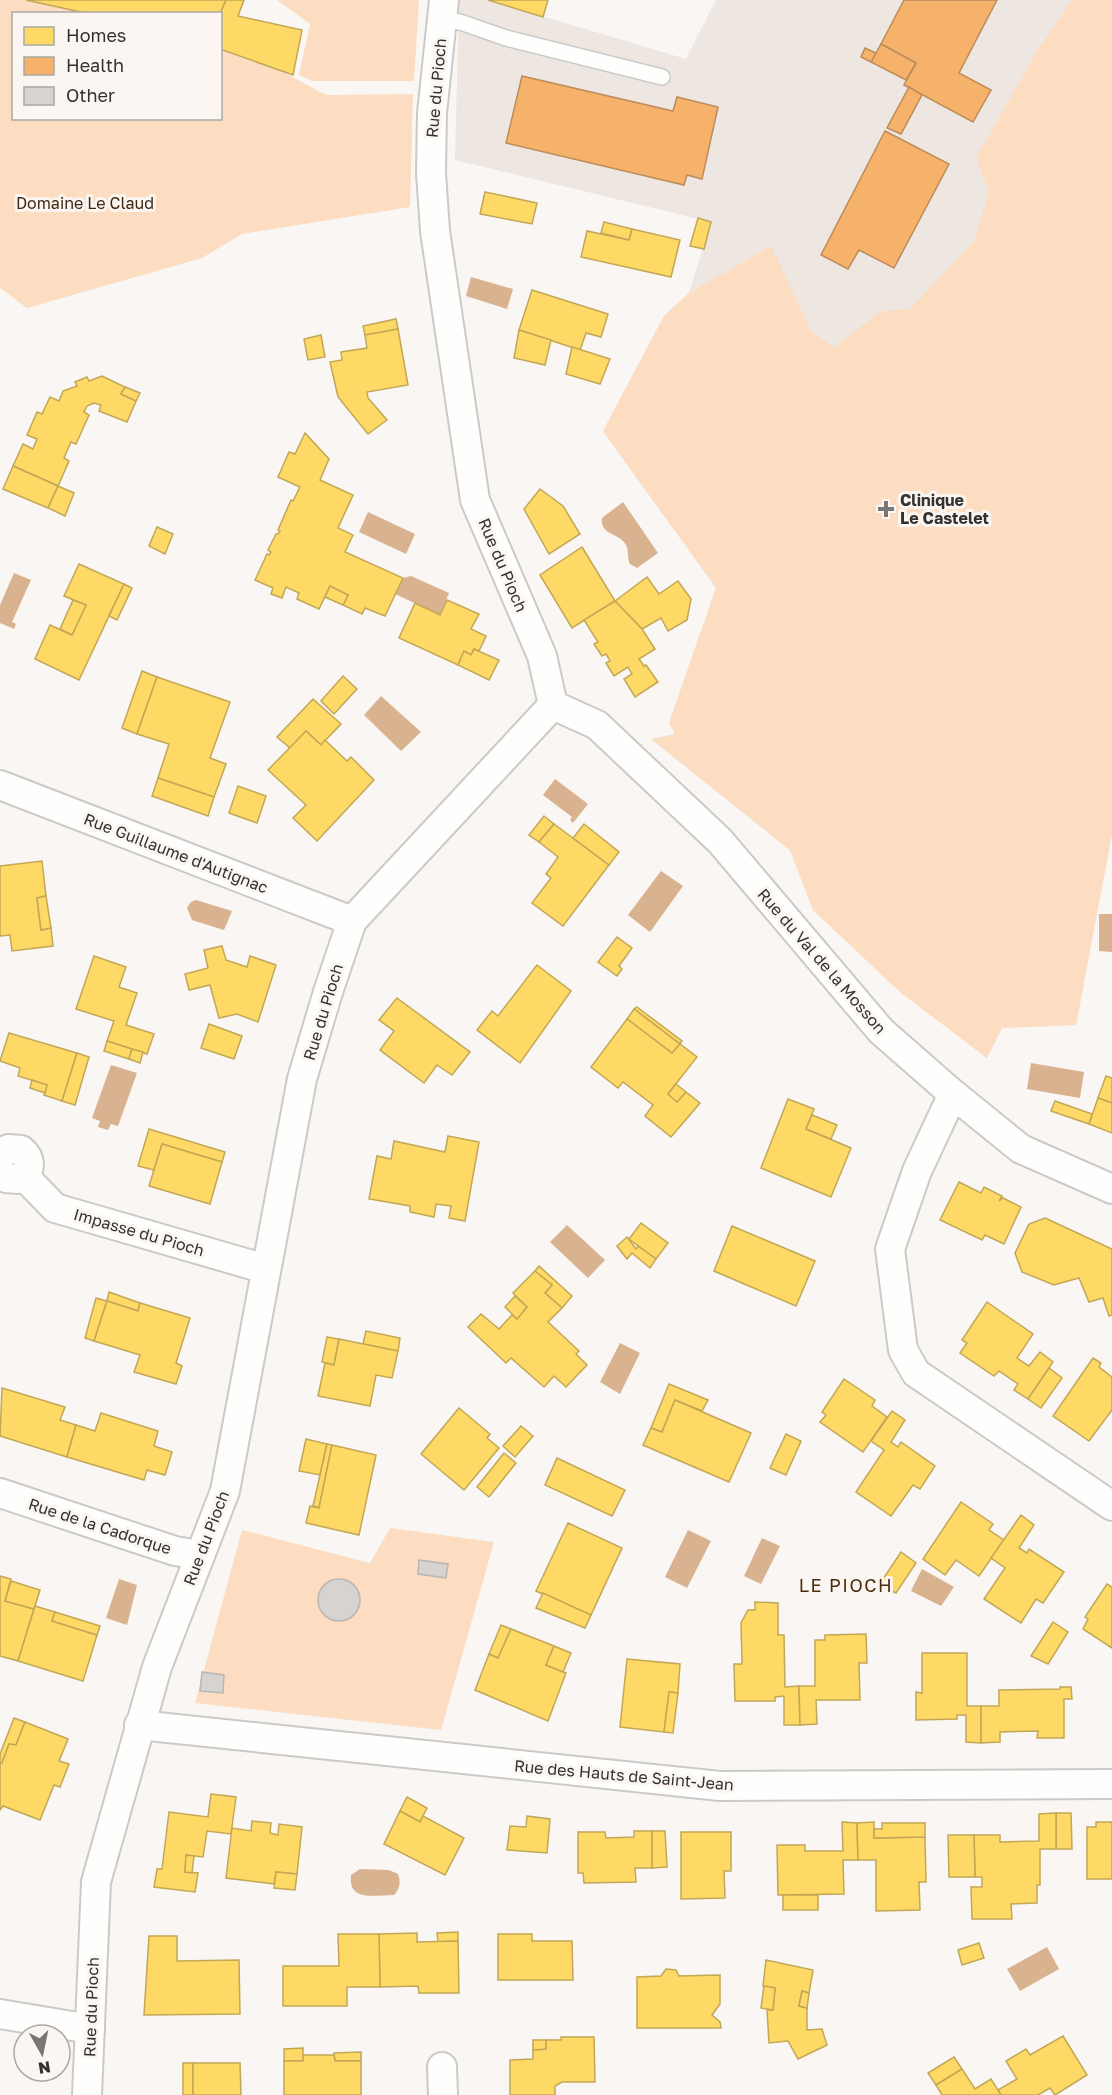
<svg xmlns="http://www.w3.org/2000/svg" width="1112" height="2095" viewBox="0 0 1112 2095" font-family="'Golos Text',sans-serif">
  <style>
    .built { fill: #eee6e0 }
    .green { fill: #fcddc1 }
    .water { fill: #d9b28f }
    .homes { fill: #ffd966; stroke: #c2a756; stroke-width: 1.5 }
    .health { fill: #f6b26b; stroke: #bc8c5a; stroke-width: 1.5 }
    .building { fill: #d6d3d1; stroke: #b8b6b4; stroke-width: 1.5 }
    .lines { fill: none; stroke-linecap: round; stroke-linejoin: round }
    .service-casing { stroke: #cccac8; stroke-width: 18 }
    .minor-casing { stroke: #cccac8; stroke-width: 32 }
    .service { stroke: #fefefd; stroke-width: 15 }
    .minor { stroke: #fefefd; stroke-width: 28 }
    .poi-dot { fill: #797775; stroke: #fbf6f1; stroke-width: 2 }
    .labels { text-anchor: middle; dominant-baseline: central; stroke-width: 6; stroke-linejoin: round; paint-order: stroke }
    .street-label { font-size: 16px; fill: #343231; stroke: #fbf6f1 }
    .park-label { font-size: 16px; fill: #3f2812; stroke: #fbf6f1 }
    .poi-label { font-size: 16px; font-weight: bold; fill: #343231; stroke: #fbf6f1; text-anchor: start }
    .neighbourhood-label { font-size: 18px; letter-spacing: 1.5px; fill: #492c0f; stroke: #fbf6f1 }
  </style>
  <rect width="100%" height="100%" fill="#f9f6f3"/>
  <polygon class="built" points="459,0 488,0 686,59 716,0 1112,0 1112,834 1076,1025 1002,1028 987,1058 900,992 813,910 790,850 651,739 675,734 669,723 716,588 603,431 664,316 689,293 711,222 455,160"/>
  <g class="green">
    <polygon points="0,0 26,0 90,13 14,14 14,118 220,118 221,49 279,70 326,95 413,94 410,207 242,234 202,258 27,308 0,288"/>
    <polygon points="277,0 419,0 414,81 312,81 299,75 310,24"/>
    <polygon points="1072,0 1112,0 1112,834 1076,1025 1002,1028 987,1058 900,992 813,910 790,850 651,739 675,734 669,723 716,588 603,431 664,316 689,293 771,246 812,332 834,347 880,312 911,308 975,240 989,190 976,158 1038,49"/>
    <polygon points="390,1528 494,1542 441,1730 195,1703 242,1530 370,1563"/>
  </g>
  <g class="water">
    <polygon points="471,277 513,289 507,309 466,296"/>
    <path d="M623 502 658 553 637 568 630 564C627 558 629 551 626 545 619 532 600 536 602 518Z"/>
    <polygon points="368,512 415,534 406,554 359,532"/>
    <polygon points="14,573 31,580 12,622 16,624 14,629 0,623 0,605"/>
    <polygon points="411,576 449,593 440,615 395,594 403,578"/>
    <polygon points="381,696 421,732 401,751 364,715"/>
    <polygon points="555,779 588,804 573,823 570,820 572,817 543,795"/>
    <polygon points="661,871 683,886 650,932 628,915"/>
    <polygon points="196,900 232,911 224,930 192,920 187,908 191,902"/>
    <polygon points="1099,914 1112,914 1112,952 1099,951"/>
    <polygon points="1031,1063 1084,1072 1080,1098 1027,1089"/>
    <polygon points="111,1065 137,1073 118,1126 111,1124 108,1130 98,1127 100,1121 92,1118"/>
    <polygon points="567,1225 605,1260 588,1278 550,1242"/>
    <polygon points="620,1343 640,1353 620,1394 600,1382"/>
    <polygon points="688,1530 711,1541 687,1588 665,1577"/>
    <polygon points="762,1538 780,1546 761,1584 744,1576"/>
    <polygon points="922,1569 954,1587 941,1606 911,1591"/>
    <polygon points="119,1579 137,1585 127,1625 106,1618"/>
    <path d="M360 1869 389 1870 398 1874C401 1883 400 1888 394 1895 374 1895 348 1902 351 1875Z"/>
    <polygon points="1047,1947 1059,1969 1020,1991 1007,1969"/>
  </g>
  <g class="homes">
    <polygon points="26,0 226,0 220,14 90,14"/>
    <polygon points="226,0 244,0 238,16 302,30 293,75 220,49 220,14"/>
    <polygon points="488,0 548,0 543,17"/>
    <polygon points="485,192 537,203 532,224 480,214"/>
    <polygon points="698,218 711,222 704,249 690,246"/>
    <polygon points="604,222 632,229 629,240 601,233"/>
    <polygon points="632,229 680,240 671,277 581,257 587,231 629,240"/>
    <polygon points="532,290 608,314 601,337 586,333 580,350 519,330"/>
    <polygon points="396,319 398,329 365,335 363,326"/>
    <polygon points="398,329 408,385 367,392 368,398 387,420 368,434 338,397 330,362 342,360 341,352 367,348 365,335"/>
    <polygon points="519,330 551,340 545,365 514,358"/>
    <polygon points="321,335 325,357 308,360 304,339"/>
    <polygon points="572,347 610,359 600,384 566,374"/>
    <polygon points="102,376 125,387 121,394 136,401 127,422 99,411 101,405 94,403 87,406 84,412 89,415 76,444 71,442 64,458 69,461 58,486 13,466 23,444 33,449 37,439 27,435 37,412 42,414 50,397 59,401 63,391 77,386 75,382 87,377 89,381"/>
    <polygon points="125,387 140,393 136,401 121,394"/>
    <polygon points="305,433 329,459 320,480 353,495 338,528 353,535 345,552 403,578 385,616 365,608 362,614 343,605 348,595 330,586 319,609 297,599 299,593 286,587 282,598 271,594 273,588 255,580 267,554 269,555 271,552 268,550 276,534 278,534 280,531 278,530 291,500 293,501 300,487 278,477 289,452 295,454"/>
    <polygon points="13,466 58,486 48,508 3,489"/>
    <polygon points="58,486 74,493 65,516 48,508"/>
    <polygon points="540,489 563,506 580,534 549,554 524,509"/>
    <polygon points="157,527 173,534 165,554 149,546"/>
    <polygon points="582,547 615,601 572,628 540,575"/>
    <polygon points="79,564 124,584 79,680 35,659 50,625 72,635 86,605 64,596"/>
    <polygon points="647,577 659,594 678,581 691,599 687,620 668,631 661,618 642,629 615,601"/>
    <polygon points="124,584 132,588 117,620 109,616"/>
    <polygon points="330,586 348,595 343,605 325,597"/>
    <polygon points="73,600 86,605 72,635 60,629"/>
    <polygon points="447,600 479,614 471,629 486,636 479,651 474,649 471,655 464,651 458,665 399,638 415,603 440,615"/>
    <polygon points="615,601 642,629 655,649 639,659 644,666 646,665 658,682 635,697 624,679 632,674 628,667 614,676 606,663 610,661 606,654 602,656 594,644 598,642 584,620"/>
    <polygon points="474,649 499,660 489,680 458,665 464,651 471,655"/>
    <polygon points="142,671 157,677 137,734 122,728"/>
    <polygon points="343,676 357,689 334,714 321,701"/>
    <polygon points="157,677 230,702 210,758 226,764 214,797 158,778 169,744 137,734"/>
    <polygon points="313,699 341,724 321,745 306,731 290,748 277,737"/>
    <polygon points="306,731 321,745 325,740 347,761 351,757 374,780 317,841 293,818 306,805 268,770"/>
    <polygon points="158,778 214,797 208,816 152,796"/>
    <polygon points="238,786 266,796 257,823 229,813"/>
    <polygon points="544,816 554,824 539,842 529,835"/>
    <polygon points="554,824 609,865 563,926 532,903 551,878 546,874 558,857 539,842"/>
    <polygon points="584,824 619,852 609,865 573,838"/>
    <polygon points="42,861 46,896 37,898 41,930 51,928 53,946 12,951 10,935 0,936 0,866"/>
    <polygon points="46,896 51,928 41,930 37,898"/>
    <polygon points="617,937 632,948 619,966 622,969 617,976 598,962"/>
    <polygon points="222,946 226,960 247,967 250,956 276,965 258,1022 237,1014 219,1018 210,985 189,990 185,974 208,968 204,950"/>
    <polygon points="94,956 126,967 119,987 137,993 126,1025 154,1034 147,1054 107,1041 114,1021 76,1009"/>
    <polygon points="537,965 571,991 520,1063 477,1030 492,1011 498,1016"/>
    <polygon points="397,998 470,1052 452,1075 437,1065 424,1083 380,1050 394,1031 379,1020"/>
    <polygon points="637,1007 682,1041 680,1044 634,1009"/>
    <polygon points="634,1009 680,1044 672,1053 627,1019"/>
    <polygon points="627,1019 672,1053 680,1044 697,1057 668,1094 677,1102 686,1092 700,1103 671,1137 645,1116 653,1105 623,1082 618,1088 591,1067"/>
    <polygon points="209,1024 242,1036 234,1059 201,1048"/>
    <polygon points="9,1033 77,1053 62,1101 44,1095 47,1085 18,1076 20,1068 0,1061"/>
    <polygon points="107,1041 132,1049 129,1059 104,1051"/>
    <polygon points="132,1049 143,1052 140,1063 129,1059"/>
    <polygon points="77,1053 89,1057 75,1105 62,1101"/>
    <polygon points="1106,1076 1112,1078 1112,1103 1098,1098"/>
    <polygon points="32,1080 47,1085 45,1093 30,1088"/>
    <polygon points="676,1084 686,1092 677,1102 668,1094"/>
    <polygon points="1098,1098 1112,1103 1112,1133 1089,1124"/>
    <polygon points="788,1099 814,1109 806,1129 851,1148 831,1197 761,1168"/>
    <polygon points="1055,1101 1092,1114 1089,1124 1051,1111"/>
    <polygon points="812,1115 837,1125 831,1139 806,1129"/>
    <polygon points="149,1129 225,1152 222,1162 162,1144 154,1170 138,1166"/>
    <polygon points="448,1136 479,1142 465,1221 449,1218 451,1206 436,1204 434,1217 410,1212 410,1206 369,1199 377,1156 391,1159 394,1141 445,1152"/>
    <polygon points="162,1144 222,1162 210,1204 149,1186"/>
    <polygon points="959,1182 981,1193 984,1187 1002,1196 999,1201 1003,1198 1021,1207 1004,1244 985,1235 982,1240 940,1220"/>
    <polygon points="1045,1218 1112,1249 1112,1315 1109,1316 1103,1298 1089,1302 1079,1278 1054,1285 1022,1272 1015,1253 1029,1224"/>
    <polygon points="641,1223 668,1243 656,1259 629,1239"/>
    <polygon points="732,1226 815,1261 796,1306 714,1271"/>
    <polygon points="627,1237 636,1249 638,1246 656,1259 650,1268 632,1253 627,1259 617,1246"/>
    <polygon points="539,1266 572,1296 562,1308 545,1293 552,1285 535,1271"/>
    <polygon points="535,1271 552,1285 545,1293 562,1308 548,1322 579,1351 576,1354 587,1365 566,1387 554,1376 544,1387 511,1358 506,1363 468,1327 481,1314 499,1329 512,1315 517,1319 527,1307 513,1293"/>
    <polygon points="109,1292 140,1303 138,1311 107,1301"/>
    <polygon points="515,1296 527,1307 517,1319 505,1307"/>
    <polygon points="96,1298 107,1301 94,1341 85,1338"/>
    <polygon points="107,1301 138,1311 140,1303 190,1318 176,1363 182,1366 176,1384 134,1372 140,1355 94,1341"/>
    <polygon points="987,1302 1033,1334 1017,1358 1029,1366 1040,1352 1053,1362 1028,1399 1014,1390 1018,1384 999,1371 994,1376 960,1353 967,1343 962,1340"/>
    <polygon points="366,1331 400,1338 398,1351 363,1344"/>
    <polygon points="327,1337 339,1339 334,1365 322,1362"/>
    <polygon points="339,1339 398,1351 392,1378 376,1375 370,1406 318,1396 325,1363 334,1365"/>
    <polygon points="1093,1358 1101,1363 1099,1367 1112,1377 1112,1410 1089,1441 1053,1416"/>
    <polygon points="1049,1368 1062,1378 1041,1408 1028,1399"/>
    <polygon points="844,1379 875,1400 872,1406 887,1417 863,1452 820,1422 826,1415 822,1412"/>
    <polygon points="669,1384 708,1400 702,1411 675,1400 662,1432 651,1428"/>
    <polygon points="2,1388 65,1407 60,1420 76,1425 67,1457 0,1436"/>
    <polygon points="675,1400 751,1433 729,1482 643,1445 651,1428 662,1432"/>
    <polygon points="459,1408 490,1434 487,1438 499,1448 464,1490 421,1454"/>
    <polygon points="892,1411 905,1420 891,1442 898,1447 901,1442 935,1466 920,1489 913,1485 891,1516 856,1492 884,1450 871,1441"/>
    <polygon points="101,1413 158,1431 154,1446 172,1452 165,1475 147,1470 144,1480 67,1457 76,1425 95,1431"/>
    <polygon points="521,1426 533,1436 515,1457 503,1446"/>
    <polygon points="786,1434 801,1441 786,1475 770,1468"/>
    <polygon points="306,1439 327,1444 320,1475 299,1471"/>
    <polygon points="327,1444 332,1445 319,1508 313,1506"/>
    <polygon points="332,1445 376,1455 359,1535 306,1523 310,1506 319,1508"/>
    <polygon points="504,1453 516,1463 489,1497 477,1487"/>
    <polygon points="557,1458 625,1490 612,1516 545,1485"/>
    <polygon points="961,1502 993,1524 989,1530 1004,1540 979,1576 956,1560 945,1575 923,1559"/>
    <polygon points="1021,1515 1034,1525 1019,1548 1027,1553 1029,1549 1064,1572 1043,1603 1036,1599 1021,1623 984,1599 1005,1568 991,1558"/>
    <polygon points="568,1523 622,1548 591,1615 536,1591"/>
    <polygon points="901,1552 916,1563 896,1593 879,1585"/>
    <polygon points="0,1576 11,1579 5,1601 34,1609 18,1661 0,1656"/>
    <polygon points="11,1581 40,1590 34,1609 5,1601"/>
    <polygon points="1107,1584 1112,1587 1112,1648 1083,1629 1088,1619 1085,1617"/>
    <polygon points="543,1593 591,1615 585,1628 536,1608"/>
    <polygon points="755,1602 778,1603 778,1635 784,1635 785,1687 799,1686 800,1725 784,1725 784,1696 775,1697 775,1701 735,1701 734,1664 742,1664 741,1623 748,1610 755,1610"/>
    <polygon points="35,1606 55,1612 52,1621 97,1635 83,1681 18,1661"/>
    <polygon points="55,1612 100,1626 97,1635 52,1621"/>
    <polygon points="1053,1622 1068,1632 1048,1664 1031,1656"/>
    <polygon points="501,1625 511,1629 498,1658 489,1654"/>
    <polygon points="511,1629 554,1646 546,1665 566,1673 548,1721 475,1690 489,1654 498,1658"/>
    <polygon points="866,1634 867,1663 859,1663 860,1700 816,1700 817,1724 800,1725 799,1686 815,1686 815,1640 825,1640 825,1635"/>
    <polygon points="554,1646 571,1653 563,1672 546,1665"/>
    <polygon points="922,1653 967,1653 967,1706 981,1706 981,1743 966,1742 966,1715 957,1715 957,1719 916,1720 916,1692 922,1693"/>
    <polygon points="627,1659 680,1664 678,1693 669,1692 664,1732 620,1727"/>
    <polygon points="1060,1687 1071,1687 1072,1699 1064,1699 1064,1738 1037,1738 1038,1731 1000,1732 1000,1742 981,1743 981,1706 999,1706 999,1690 1060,1689"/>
    <polygon points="669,1692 678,1693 673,1733 664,1732"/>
    <polygon points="14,1718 25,1722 16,1745 9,1744 2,1763 0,1763 0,1754"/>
    <polygon points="25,1722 68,1739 59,1761 69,1764 60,1787 54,1785 40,1820 3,1806 0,1810 0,1763 2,1763 9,1744 16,1745"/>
    <polygon points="211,1794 236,1797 231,1834 207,1831 203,1857 186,1855 185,1872 198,1873 195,1892 154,1887 157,1869 162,1869 169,1812 208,1817"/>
    <polygon points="407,1797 427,1808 420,1822 400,1811"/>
    <polygon points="400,1811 420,1822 423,1816 464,1838 445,1875 384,1844"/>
    <polygon points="1056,1813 1071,1813 1072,1849 1056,1849"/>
    <polygon points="1056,1813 1056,1849 1040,1849 1040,1885 1037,1885 1037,1903 1011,1904 1012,1919 972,1919 971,1887 982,1887 982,1877 975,1877 974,1835 1000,1835 1000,1842 1039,1841 1039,1814"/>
    <polygon points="527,1816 550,1819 547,1853 507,1850 510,1826 526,1827"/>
    <polygon points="252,1821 271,1823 270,1833 278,1835 279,1824 302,1827 297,1874 276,1872 274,1884 226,1878 232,1828 251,1831"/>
    <polygon points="842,1822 857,1823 858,1860 843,1860 844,1894 778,1895 777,1845 805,1845 805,1851 843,1851"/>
    <polygon points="874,1822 874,1838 925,1837 926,1882 919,1882 920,1910 876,1911 876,1860 858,1860 857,1823"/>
    <polygon points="1096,1822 1112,1822 1112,1879 1087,1879 1087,1827 1096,1827"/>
    <polygon points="882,1823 925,1823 925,1837 874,1838 874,1829 882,1829"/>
    <polygon points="634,1831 652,1831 652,1868 635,1868 636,1882 584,1883 583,1873 578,1873 578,1832 605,1832 606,1838 634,1837"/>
    <polygon points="652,1831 665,1831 667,1867 652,1868"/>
    <polygon points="681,1832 731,1832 731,1871 724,1871 725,1898 681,1899"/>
    <polygon points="948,1835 974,1835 975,1877 949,1877"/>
    <polygon points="186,1855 194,1856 192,1873 185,1872"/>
    <polygon points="276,1872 297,1874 295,1890 274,1888"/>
    <rect x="783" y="1895" width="35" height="15"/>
    <polygon points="458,1932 458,1941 438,1942 437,1933"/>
    <polygon points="417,1933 417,1942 458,1941 459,1993 419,1993 418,1986 380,1987 379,1934"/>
    <polygon points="338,1934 379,1934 380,1987 347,1987 347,2006 283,2006 283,1966 339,1966"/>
    <polygon points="498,1934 532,1934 532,1941 572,1941 573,1980 498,1980"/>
    <polygon points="149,1936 177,1936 177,1961 239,1960 240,2014 144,2015"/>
    <polygon points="979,1943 984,1958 962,1965 958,1950"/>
    <polygon points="766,1960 813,1970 809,1993 802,1991 799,2006 807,2008 807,2030 822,2029 827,2045 798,2059 788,2041 769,2043 767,2010 773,2010 775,1988 763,1986"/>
    <polygon points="666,1969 676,1970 679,1976 720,1975 720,2004 712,2015 720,2022 721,2028 637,2028 637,1977 661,1976"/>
    <polygon points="764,1986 775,1988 773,2010 761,2008"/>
    <polygon points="802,1991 809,1993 807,2008 799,2006"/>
    <polygon points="1063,2036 1087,2075 1055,2095 1050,2088 1038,2095 1001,2095 998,2090 1017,2079 1006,2061 1026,2049 1030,2055"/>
    <polygon points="561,2037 594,2037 595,2082 562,2082 555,2086 555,2095 510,2095 510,2060 533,2059 533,2050 546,2049 546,2040 561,2040"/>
    <polygon points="533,2040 546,2040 546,2049 533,2050"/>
    <polygon points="303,2048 303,2061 284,2061 284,2049"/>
    <polygon points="361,2052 361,2061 335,2061 334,2053"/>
    <polygon points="303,2055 334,2055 335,2061 361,2061 361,2095 284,2095 284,2061 303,2061"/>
    <polygon points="954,2057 962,2069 936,2085 928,2073"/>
    <rect x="183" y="2063" width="10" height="32"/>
    <polygon points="193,2063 240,2063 241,2095 193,2095"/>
    <polygon points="962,2069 975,2089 991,2079 1001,2095 942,2095 936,2085"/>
  </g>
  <g class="health">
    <polygon points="904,0 997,0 959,73 991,90 973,122 904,85 916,63 881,44"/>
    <polygon points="881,44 916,63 906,80 871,62"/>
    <polygon points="865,48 876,53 871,62 861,57"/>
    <polygon points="522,76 673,111 677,97 718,107 702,179 687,175 684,185 506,143"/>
    <polygon points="909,87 922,95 901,134 887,128"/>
    <polygon points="885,131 949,164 894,268 859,250 848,269 821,255"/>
  </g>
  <g class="building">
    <polygon points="419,1560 448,1564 446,1578 418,1574"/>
    <circle cx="339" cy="1600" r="21"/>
    <polygon points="202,1672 224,1675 223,1693 200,1691"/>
  </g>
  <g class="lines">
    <defs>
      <polyline id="service" points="443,18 463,23 506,38 662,77"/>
      <g id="minor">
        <polyline points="444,0 432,113 431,173 435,231 475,500 542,656 553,705"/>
        <polyline points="553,705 597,725 720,841 881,1031 953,1094 1021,1149 1112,1189"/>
        <polyline points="0,785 352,921"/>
        <polyline points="953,1094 917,1171 890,1249 903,1350 916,1373 1112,1506"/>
        <path d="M0 1156 8 1149 21 1150C32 1159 32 1173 18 1179L6 1178 0 1173"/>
        <polyline points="24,1176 55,1208 266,1269"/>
        <polyline points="0,1493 175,1551 200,1555"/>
        <polyline points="139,1725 720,1786 1112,1784"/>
        <polyline points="0,2014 90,2029"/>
        <polyline points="442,2067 443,2095"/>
        <polyline points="87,2095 96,1882 157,1667 225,1491 302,1079 328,992 352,921 553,705"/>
      </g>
    </defs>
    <use href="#service" class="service-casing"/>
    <use href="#minor" class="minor-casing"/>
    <use href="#service" class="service"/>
    <use href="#minor" class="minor"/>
  </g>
  <path class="poi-dot" d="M883 500h6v6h6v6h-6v6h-6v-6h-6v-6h6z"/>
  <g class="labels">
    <g class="street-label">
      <text transform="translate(436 88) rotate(-85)">Rue du Pioch</text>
      <text transform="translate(503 565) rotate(67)">Rue du Pioch</text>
      <text transform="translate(176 853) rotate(21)">Rue Guillaume d'Autignac</text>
      <text transform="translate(822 961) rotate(49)">Rue du Val de la Mosson</text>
      <text transform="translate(323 1012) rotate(-73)">Rue du Pioch</text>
      <text transform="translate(139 1232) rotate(16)">Impasse du Pioch</text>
      <text transform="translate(100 1526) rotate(18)">Rue de la Cadorque</text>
      <text transform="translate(206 1538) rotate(-69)">Rue du Pioch</text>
      <text transform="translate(624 1775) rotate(5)">Rue des Hauts de Saint-Jean</text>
      <text transform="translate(91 2007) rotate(-88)">Rue du Pioch</text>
    </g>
    <g class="park-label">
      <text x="85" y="203">Domaine Le Claud</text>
    </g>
    <g class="poi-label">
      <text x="900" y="500">Clinique<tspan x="900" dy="18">Le Castelet</tspan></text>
    </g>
    <g class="neighbourhood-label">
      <text x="846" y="1585">LE PIOCH</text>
    </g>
  </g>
  <rect x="12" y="12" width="210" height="108" fill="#fbf6f1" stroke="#aba8a4" stroke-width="1.5"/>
  <rect x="24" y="27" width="30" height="18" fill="#ffd966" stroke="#aba8a4" stroke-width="1.5"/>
  <text x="66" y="42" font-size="18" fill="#343231">Homes</text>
  <rect x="24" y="57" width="30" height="18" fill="#f6b26b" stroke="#aba8a4" stroke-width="1.5"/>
  <text x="66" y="72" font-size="18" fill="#343231">Health</text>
  <rect x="24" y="87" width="30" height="18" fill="#d6d3d1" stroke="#aba8a4" stroke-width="1.5"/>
  <text x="66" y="102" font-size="18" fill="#343231">Other</text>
  <g transform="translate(42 2053) rotate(171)"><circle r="28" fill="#fbf6f1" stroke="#aba8a4" stroke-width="1.5"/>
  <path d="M0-4.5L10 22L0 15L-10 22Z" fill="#797775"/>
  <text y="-9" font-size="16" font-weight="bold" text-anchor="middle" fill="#343231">N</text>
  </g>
</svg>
